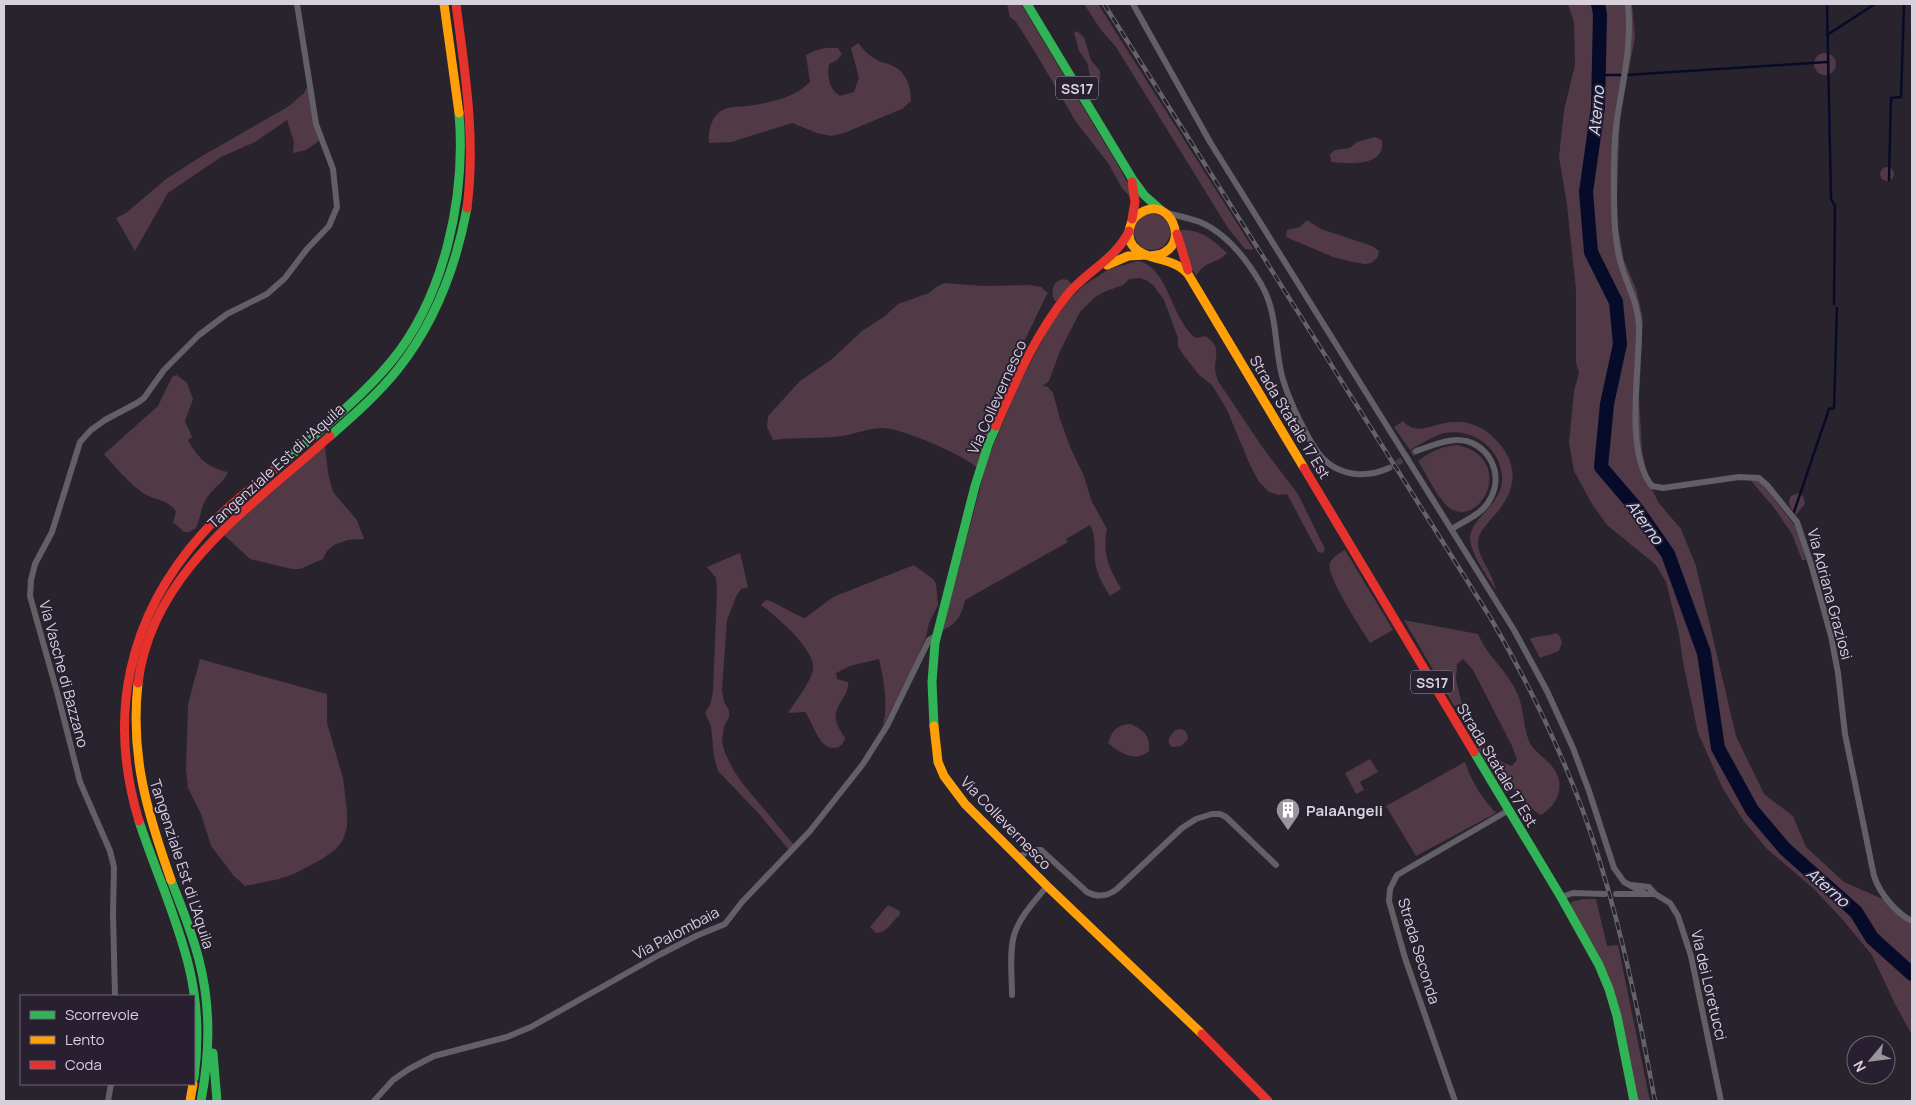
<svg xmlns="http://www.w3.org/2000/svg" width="1916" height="1105" viewBox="0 0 1916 1105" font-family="Manrope,sans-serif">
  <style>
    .green { fill: #513945 }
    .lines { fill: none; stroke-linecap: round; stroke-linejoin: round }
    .stream { stroke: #070b2a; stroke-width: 2.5 }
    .river { stroke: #070b2a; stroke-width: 14 }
    .street-tunnel { stroke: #423d46; stroke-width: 6; stroke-dasharray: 6 3; stroke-linecap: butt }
    .street { stroke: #635f66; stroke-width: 6 }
    .fast { stroke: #30b455; stroke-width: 9 }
    .slow { stroke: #ff9f0a; stroke-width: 9 }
    .jam { stroke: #e5322d; stroke-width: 9 }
    .rail-casing { stroke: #656268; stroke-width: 4.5 }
    .rail { stroke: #281f30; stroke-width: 2.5; stroke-dasharray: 8; stroke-linecap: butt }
    .labels { text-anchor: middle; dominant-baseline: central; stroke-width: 4; stroke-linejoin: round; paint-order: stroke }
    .shield { fill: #281f30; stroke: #a29ca8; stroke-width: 1 }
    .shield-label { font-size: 14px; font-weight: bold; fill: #d7d1dc }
    .street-label { font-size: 15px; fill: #d7d1dc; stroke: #281f30 }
    .poi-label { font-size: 15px; font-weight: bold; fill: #d7d1dc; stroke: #281f30; text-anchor: start }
    .water-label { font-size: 16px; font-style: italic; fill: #d6e1fc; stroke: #281f30 }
  </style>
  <rect width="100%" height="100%" fill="#28232c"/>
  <g class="green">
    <polygon points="1007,4 1021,4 1119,167 1127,182 1131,198 1122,188 1108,163 1076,122 1035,52 1016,22 1010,17"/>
    <polygon points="1084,4 1098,4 1254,250 1245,249 1228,228 1116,47 1101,30"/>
    <polygon points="1568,4 1632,4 1635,37 1620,116 1617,199 1618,227 1624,260 1636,289 1643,319 1639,398 1642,450 1649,483 1658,502 1681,529 1696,566 1736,736 1764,794 1793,816 1806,847 1844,882 1885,900 1912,925 1912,1035 1894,1002 1872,955 1842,919 1814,889 1767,849 1743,820 1723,789 1698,733 1683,662 1679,634 1666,582 1656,565 1607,525 1592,504 1574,471 1569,443 1574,391 1579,373 1576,362 1576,290 1567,205 1559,157 1564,110 1575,65 1574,23"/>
    <polygon points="1077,31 1084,37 1091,60 1100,71 1100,81 1096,82 1090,76 1087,62 1079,51 1074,33"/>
    <path d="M858 43C864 50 870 57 879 61 883 63 887 63 891 65 906 71 911 86 911 101L902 109 844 133 831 136 817 133 792 123 732 142 709 143C708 129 712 112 728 108 734 106 741 107 748 106 768 103 795 98 810 82L806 55C817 49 826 47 838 48L842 54 837 60 829 64C827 76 829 89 840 96L854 92 859 78 851 48Z"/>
    <circle cx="1825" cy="64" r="11"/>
    <polygon points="307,87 319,141 306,150 293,153 294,142 287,120 255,142 221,157 168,193 135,251 116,218 126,213 166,179 197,159 289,106 304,93"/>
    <path d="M1375 137 1382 140C1386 167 1349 164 1331 162L1330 154 1335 150 1350 148 1357 142Z"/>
    <circle cx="1887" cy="174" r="7"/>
    <circle cx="1152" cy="232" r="18"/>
    <polygon points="1307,220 1321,229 1372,246 1379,251 1378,257 1371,263 1365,264 1353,262 1333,257 1286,237 1287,230 1300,227"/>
    <path d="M1180 230C1201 229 1212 239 1227 253 1216 265 1205 260 1196 276L1188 260Z"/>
    <path d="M1138 261C1169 267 1171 320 1196 338L1205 336C1222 347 1215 353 1215 369 1215 373 1217 377 1218 381L1263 448 1298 494 1325 549 1323 553 1318 552 1287 494 1279 495 1269 492 1259 482 1250 465 1227 410 1212 385 1199 375 1182 353 1178 346V338L1164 300 1153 285 1146 280 1139 278 1129 279 1123 285 1104 292 1095 297 1080 312 1060 351 1049 381 1043 386 1048 387 1053 393 1060 419 1071 449 1084 476 1092 502 1107 529C1102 555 1109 567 1121 589L1110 596C1104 587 1099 578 1096 567 1093 554 1097 537 1090 525L1066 539 1068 542 965 600C961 617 957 623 942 631L988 458 1020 382 1052 322 1070 299 1083 286 1109 269Z"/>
    <path d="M1063 279 1068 280 1073 285 1056 302C1050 294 1051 282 1063 279Z"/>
    <path d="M944 283 984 286 1029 285 1041 287 1049 294H1047L1021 348 999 389 992 398 987 412 977 429 991 432 978 468C961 454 904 429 883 428 869 428 855 434 842 436 819 439 796 437 773 440L767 427 768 416 800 381 832 359 862 331 885 316 898 304 929 293 936 287Z"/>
    <path d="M177 375 187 383 193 399 185 421 192 437 188 440C198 458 208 468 228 472 223 484 211 489 205 501 201 509 200 519 196 528L189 532H184L173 522 176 512C169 499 153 500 143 493 131 485 113 465 104 454L158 406 172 377Z"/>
    <path d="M1403 421C1415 435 1430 426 1445 423 1463 419 1482 425 1494 438 1521 464 1517 492 1492 518 1486 526 1477 533 1478 544 1478 555 1487 566 1491 576 1493 580 1495 586 1496 590 1488 577 1471 555 1470 539 1469 517 1504 506 1502 476 1500 448 1473 428 1445 433 1433 436 1421 444 1410 450L1394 427Z"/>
    <path d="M1458 445C1516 459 1482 527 1451 509 1439 501 1426 474 1418 461 1431 451 1442 446 1458 445Z"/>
    <polygon points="325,446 328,473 333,492 357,520 364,539 348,540 334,545 327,551 323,559 300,569 292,569 250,559 223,534"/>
    <polygon points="1747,476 1756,476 1796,527 1806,560 1802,560 1792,534 1775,509"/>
    <path d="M1798 493 1803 496 1805 504 1796 515C1790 508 1787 504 1791 496Z"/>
    <path d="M1345 550 1393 630 1370 643C1362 629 1325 575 1330 563 1333 557 1339 553 1345 550Z"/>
    <polygon points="740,553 748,587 741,589 736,597 727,620 722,690 724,702 729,710 729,717 724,727 722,742 725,753 734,771 743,784 794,845 789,850 760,815 718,771 714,757 711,726 705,713 710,705 713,692 717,591 716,578 707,567"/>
    <path d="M914 565 933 579 936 584 938 605 929 623 926 637 914 665 882 728C889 705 884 682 879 659L850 666 836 673 837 679 848 682C850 696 833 705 836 720 837 726 842 733 845 738 843 744 841 747 835 748 819 750 813 722 805 712L788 713C795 702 811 682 813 669 816 650 776 616 761 605L766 600C773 600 794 615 805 618L833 597Z"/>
    <path d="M1404 620 1478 634C1482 642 1486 650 1492 657 1502 669 1512 681 1518 695 1524 710 1523 726 1529 741 1534 753 1547 758 1554 769 1566 787 1557 805 1541 815 1530 810 1525 798 1515 790L1506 793 1475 744C1492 746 1496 763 1512 766L1517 760 1512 746 1473 670 1463 659 1457 664 1456 680 1462 704 1454 706Z"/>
    <path d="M1556 633 1559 635 1562 642 1559 651 1540 658 1530 639C1538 635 1547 637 1556 633Z"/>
    <polygon points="200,659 327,694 327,723 343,778 347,811 347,827 343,840 335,850 322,859 294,874 279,879 245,886 233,875 211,846 201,814 188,788 186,769 188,704"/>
    <path d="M1130 724C1144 730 1150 735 1149 751 1135 763 1120 753 1108 743 1112 731 1116 725 1130 724Z"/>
    <path d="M1179 729C1186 730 1187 732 1188 739L1181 746 1172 747 1169 744V738L1174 731Z"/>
    <polygon points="1370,759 1378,772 1360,782 1364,790 1356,794 1345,773"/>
    <path d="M1465 762C1473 784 1480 795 1496 813L1416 856 1386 806Z"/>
    <polygon points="1583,899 1596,899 1607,946 1618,945 1650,1101 1637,1101 1622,1023 1571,910 1571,902"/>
    <path d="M888 905 900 911V915C891 922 887 933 876 933L870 927Z"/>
  </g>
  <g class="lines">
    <g class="stream">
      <polyline points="1827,4 1831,199 1835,206 1834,304"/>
      <polyline points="1827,35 1875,4"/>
      <polyline points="1599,75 1623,75"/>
      <polyline points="1626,75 1827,62"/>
      <polyline points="1889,180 1891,98 1901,97 1904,4"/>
      <polyline points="1794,512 1829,409 1834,408 1837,308"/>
    </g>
    <polyline class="river" points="1598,4 1600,14 1598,107 1586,192 1591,252 1616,302 1620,344 1607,404 1601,467 1636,508 1668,554 1704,653 1718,748 1752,810 1785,849 1856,912 1872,938 1912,974"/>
    <polyline class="street-tunnel" points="1389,468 1416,451"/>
    <g class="street">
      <polyline points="1133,4 1210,142 1514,630 1547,691 1573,748 1589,791 1614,868 1624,882 1646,894"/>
      <path d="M1628 4C1632 48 1623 78 1617 120 1613 146 1614 174 1614 200 1614 221 1615 244 1621 264 1627 286 1638 302 1639 326 1640 368 1624 452 1652 486L1663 488 1739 477 1759 478 1767 485 1797 522 1811 564 1831 636 1838 673 1845 734 1874 876C1880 894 1896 913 1912 921"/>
      <path d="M1167 213C1178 216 1189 218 1200 222 1226 233 1247 260 1261 284 1278 313 1274 345 1282 376 1286 391 1292 405 1299 419 1312 445 1323 471 1356 474 1367 475 1378 473 1389 468"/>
      <path d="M1416 451C1429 447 1443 440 1457 440 1488 440 1506 475 1489 501 1482 514 1464 521 1452 529"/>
      <path d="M1019 858 1029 850H1041L1087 892C1098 898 1108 896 1117 889L1182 828 1196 819 1212 814H1220L1226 817 1276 865"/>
      <polyline points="1632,885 1649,887 1655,894"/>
      <polyline points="1616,894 1655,894 1670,903 1678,916 1691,956 1721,1101"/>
      <polyline points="1561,897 1573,893 1605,894"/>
      <path d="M1012 995C1012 976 1009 954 1014 935 1020 916 1035 901 1047 886"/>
      <polyline points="115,996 113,913 114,867 110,851 80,782 57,692 30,596 31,580 35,564 52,532 80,442 91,430 105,420 137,403 144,398 164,370 199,335 227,314 267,294 285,278 307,249 329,226 337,207 333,169 316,124 297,4"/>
      <polyline points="108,1101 111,1084"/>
      <polyline points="374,1101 393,1080 409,1069 434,1056 507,1037 531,1027 659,955 696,936 725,924 742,902 810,831 863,764 887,726 929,640 937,635"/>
      <polyline points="1455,1101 1405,958 1389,901 1390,889 1397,875 1509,810"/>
    </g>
    <g class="fast">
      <polyline points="1027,4 1133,180 1144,195 1161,210"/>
      <path d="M330 436C354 415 379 393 398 369 436 321 456 267 467 208"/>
      <path d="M282 463C319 431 359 400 390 363 445 297 466 196 459 113"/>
      <polyline points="934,726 932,682 935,643 975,486 988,445 996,426"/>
      <polyline points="1474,752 1561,897 1599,965 1609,989 1617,1016 1634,1101"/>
      <path d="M139 821C155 870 177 917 189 967 198 1004 199 1041 194 1078"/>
      <path d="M171 880C181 906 192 932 199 960 211 1006 210 1054 201 1101"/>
      <polyline points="213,1053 217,1101"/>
    </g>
    <g class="slow">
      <polyline points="444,4 459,113"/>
      <path d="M1150 256C1155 255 1161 255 1165 252 1188 239 1169 199 1144 211 1138 214 1133 217 1131 224 1128 231 1128 240 1133 246 1146 262 1173 256 1188 274L1304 468"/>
      <polyline points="1107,265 1128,256 1146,255"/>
      <path d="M138 683C130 756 147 812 171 880"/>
      <polyline points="934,726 938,762 944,776 965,804 1047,886 1202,1034"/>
      <polyline points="190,1101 193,1084"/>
    </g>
    <g class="jam">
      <path d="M456 4C465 72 476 139 467 208"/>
      <polyline points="1132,182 1135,202 1132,219"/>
      <polyline points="1177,234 1188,270"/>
      <path d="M996 426C1016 380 1036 333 1068 294 1087 271 1116 259 1129 231"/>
      <polyline points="1304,468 1474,752"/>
      <path d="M138 683C152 570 253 506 330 436"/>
      <path d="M139 821C107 716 128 617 202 534 226 507 255 485 282 463"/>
      <polyline points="1202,1034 1268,1101"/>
    </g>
    <defs>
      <path id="rail" d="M1104 4 1490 617C1535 694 1574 776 1600 862 1624 940 1640 1020 1655 1101"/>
    </defs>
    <use href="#rail" class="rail-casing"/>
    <use href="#rail" class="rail"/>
  </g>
  <defs>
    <symbol id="building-pin" viewBox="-11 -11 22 30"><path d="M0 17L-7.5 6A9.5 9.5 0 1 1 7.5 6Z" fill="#9a949e" stroke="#281f30"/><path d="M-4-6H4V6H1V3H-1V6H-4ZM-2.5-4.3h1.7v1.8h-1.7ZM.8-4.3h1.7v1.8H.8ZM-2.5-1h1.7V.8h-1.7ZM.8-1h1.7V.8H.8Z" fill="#fff"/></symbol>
  </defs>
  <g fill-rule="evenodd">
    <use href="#building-pin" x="1274" y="796" width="28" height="38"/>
  </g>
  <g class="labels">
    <g class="shield">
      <rect x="1056" y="76.5" width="42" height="23" rx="4"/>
      <rect x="1411" y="670.5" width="42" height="23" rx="4"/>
    </g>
    <g class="shield-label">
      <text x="1077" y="88">SS17</text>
      <text x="1432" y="682">SS17</text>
    </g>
    <g class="street-label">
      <text transform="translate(997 397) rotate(-66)">Via Collevernesco</text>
      <text transform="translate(1290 417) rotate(59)">Strada Statale 17 Est</text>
      <text transform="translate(276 466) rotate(-42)">Tangenziale Est di L'Aquila</text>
      <text transform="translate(1830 594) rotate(75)">Via Adriana Graziosi</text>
      <text transform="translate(64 674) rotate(75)">Via Vasche di Bazzano</text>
      <text transform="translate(1497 765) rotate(59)">Strada Statale 17 Est</text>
      <text transform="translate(1006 823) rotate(46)">Via Collevernesco</text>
      <text transform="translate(182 864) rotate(72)">Tangenziale Est di L'Aquila</text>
      <text transform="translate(676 933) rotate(-28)">Via Palombaia</text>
      <text transform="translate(1419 951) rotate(73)">Strada Seconda</text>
      <text transform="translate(1709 985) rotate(77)">Via dei Loretucci</text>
    </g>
    <g class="poi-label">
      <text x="1306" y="810">PalaAngeli</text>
    </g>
    <g class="water-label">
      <text transform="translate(1596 111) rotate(-85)">Aterno</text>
      <text transform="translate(1645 522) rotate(54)">Aterno</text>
      <text transform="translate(1828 887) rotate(41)">Aterno</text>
    </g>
  </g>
  <rect width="1916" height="1105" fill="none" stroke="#d7d1dc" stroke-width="10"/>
  <rect x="20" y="995" width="175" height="90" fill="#281f30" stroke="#6e6675"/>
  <rect x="30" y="1011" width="25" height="8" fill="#30b455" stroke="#6e6675"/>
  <text x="65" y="1020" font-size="15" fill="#d7d1dc">Scorrevole</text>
  <rect x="30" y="1036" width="25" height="8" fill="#ff9f0a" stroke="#6e6675"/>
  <text x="65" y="1045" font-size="15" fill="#d7d1dc">Lento</text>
  <rect x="30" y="1061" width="25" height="8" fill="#e5322d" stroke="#6e6675"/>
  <text x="65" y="1070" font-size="15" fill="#d7d1dc">Coda</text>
  <g transform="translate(1871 1060) rotate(241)"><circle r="24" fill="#281f30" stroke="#6e6675"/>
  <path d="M0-4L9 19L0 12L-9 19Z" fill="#9a949e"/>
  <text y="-8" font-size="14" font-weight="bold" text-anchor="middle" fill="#d7d1dc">N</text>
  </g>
</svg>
